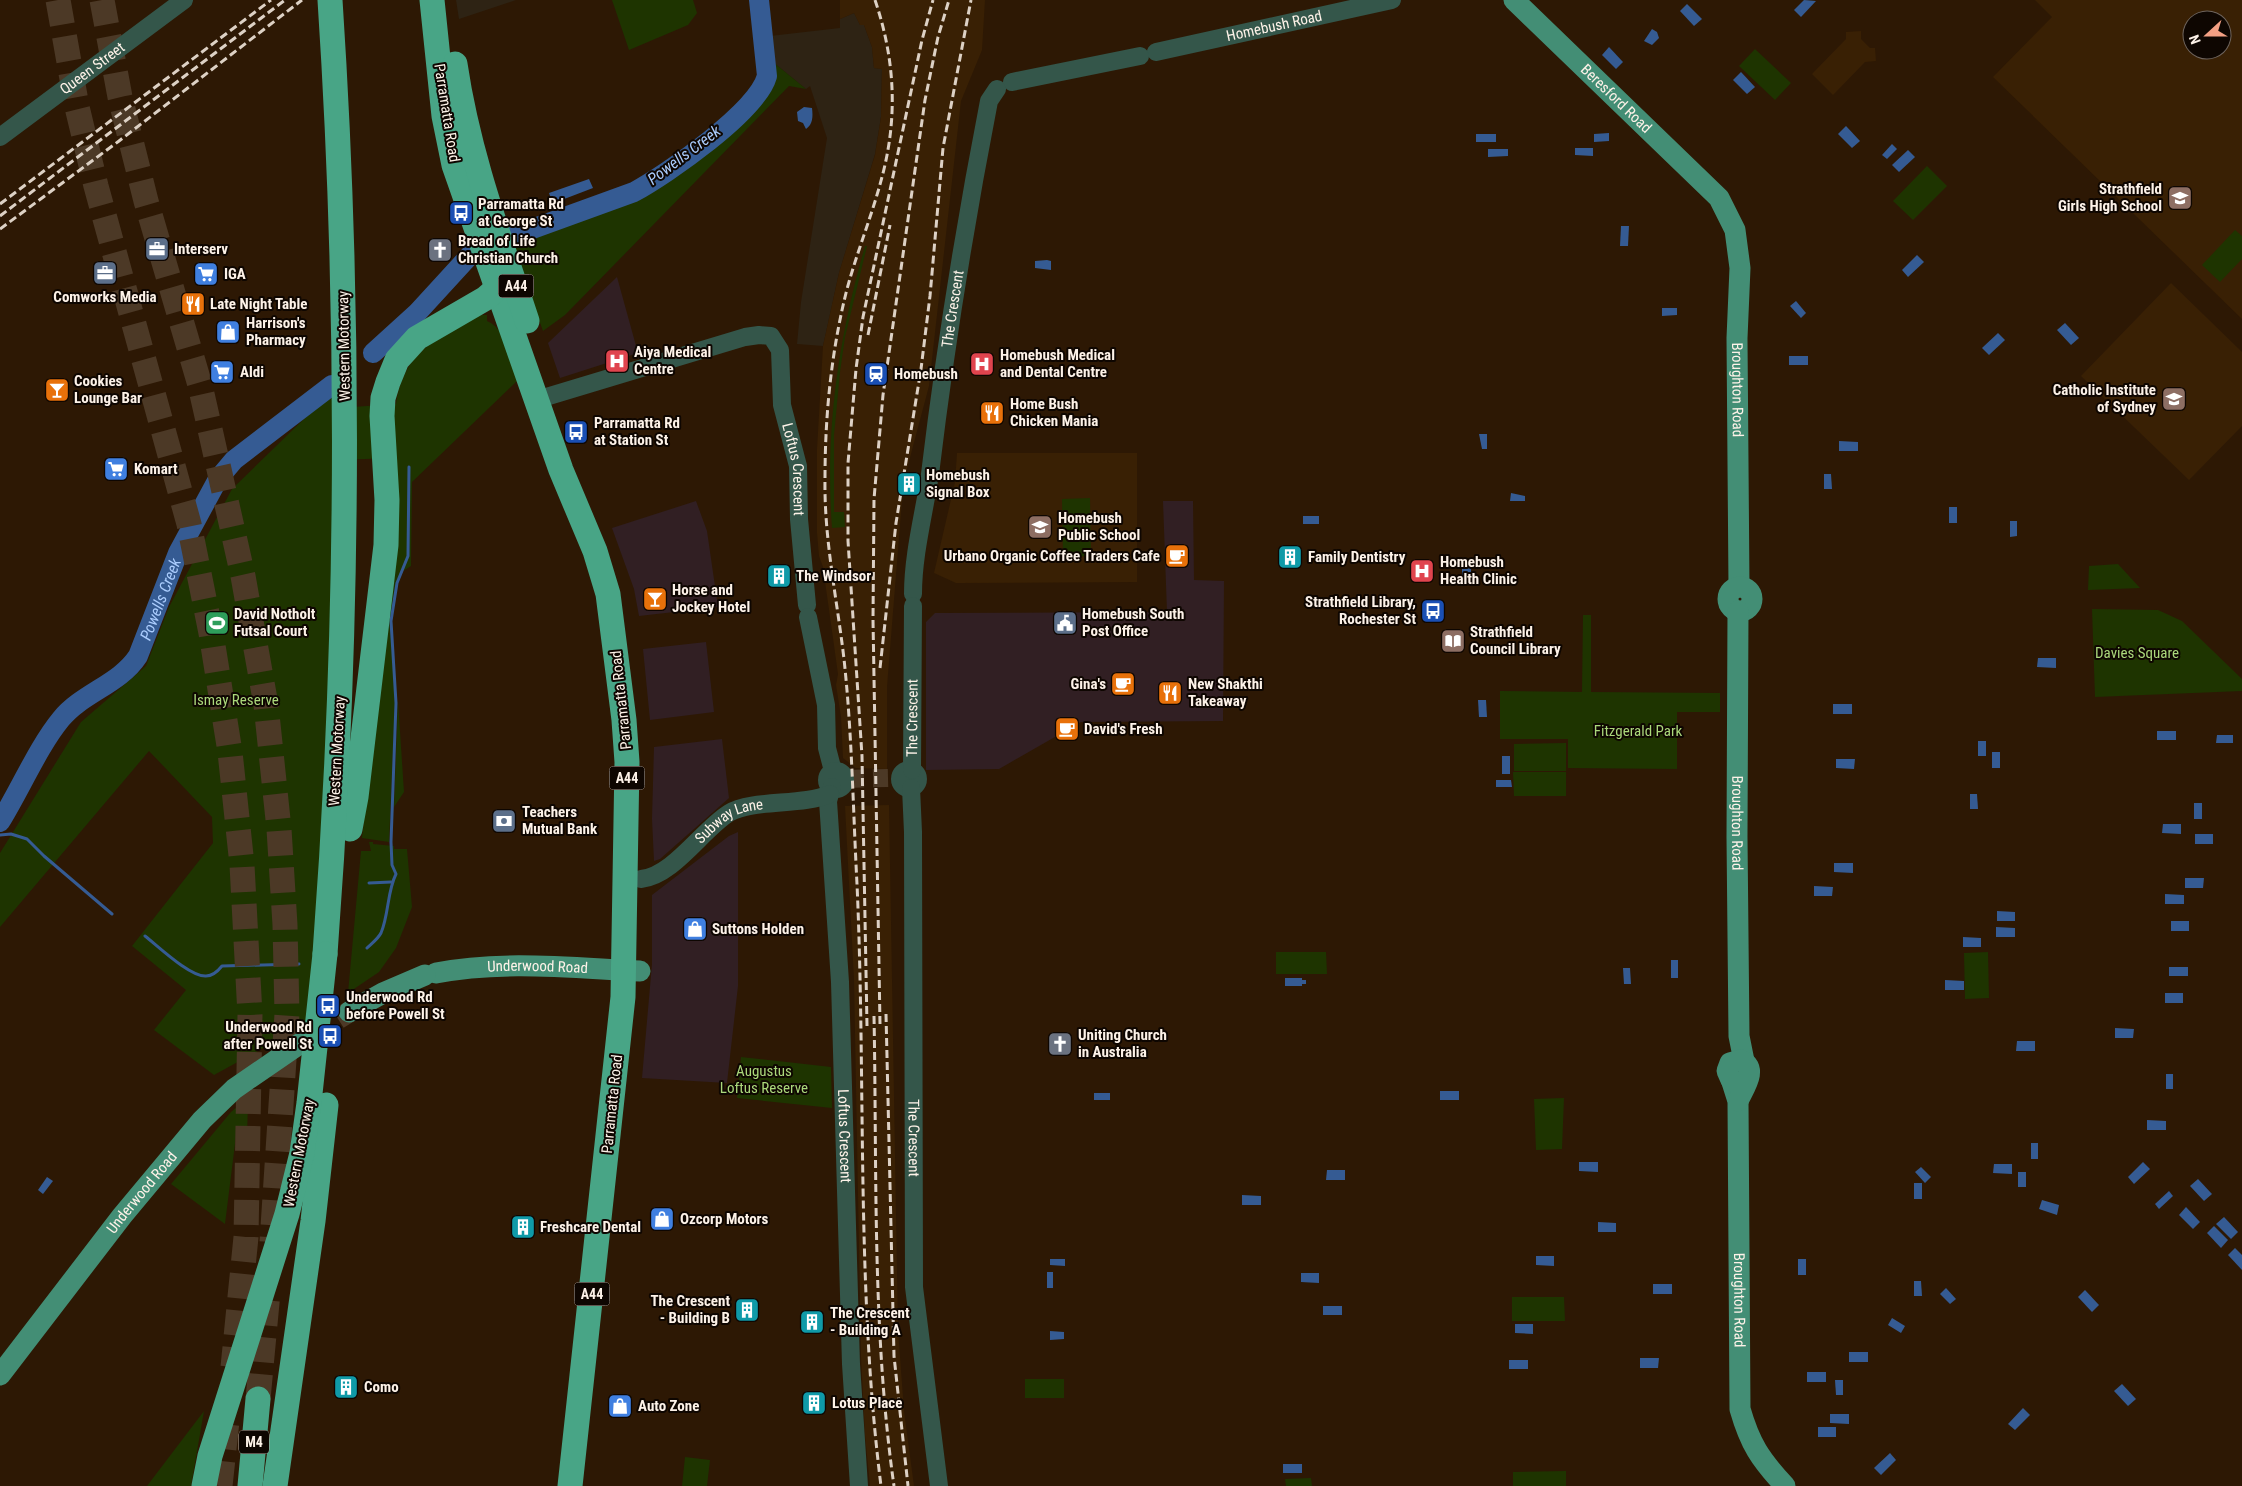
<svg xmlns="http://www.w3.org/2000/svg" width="2242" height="1486" viewBox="0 0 2242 1486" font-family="'Roboto Condensed',sans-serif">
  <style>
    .commercial { fill: #311f23 }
    .industrial { fill: #2e2314 }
    .built { fill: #392004; fill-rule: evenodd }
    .green { fill: #1e3400 }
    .water { fill: #355b93 }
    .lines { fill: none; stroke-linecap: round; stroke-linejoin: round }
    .stream { stroke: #355b93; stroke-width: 3 }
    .river { stroke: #355b93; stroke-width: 20 }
    .minor-tunnel { stroke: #4c3926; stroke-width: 18; stroke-dasharray: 18 9; stroke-linecap: butt }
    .major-tunnel { stroke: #4c3926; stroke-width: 21; stroke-dasharray: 21 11; stroke-linecap: butt }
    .highway-tunnel { stroke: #4c3926; stroke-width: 25; stroke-dasharray: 25 12; stroke-linecap: butt }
    .minor { stroke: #34564a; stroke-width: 18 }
    .major { stroke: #438e75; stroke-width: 21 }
    .highway { stroke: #48a586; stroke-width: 25 }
    .rail { stroke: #ddd1c5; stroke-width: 3; stroke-dasharray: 8 4; stroke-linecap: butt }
    .highway-bridge { stroke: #48a586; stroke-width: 25 }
    .labels { text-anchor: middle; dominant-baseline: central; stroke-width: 4; stroke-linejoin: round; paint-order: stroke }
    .shield { fill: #0e0601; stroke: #b5aba3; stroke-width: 1 }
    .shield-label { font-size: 14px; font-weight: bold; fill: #fdf2e8 }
    .street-label { font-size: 15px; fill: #fdf2e8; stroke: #0e0601 }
    .poi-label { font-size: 15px; font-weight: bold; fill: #fdf2e8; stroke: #0e0601; text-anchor: start }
    .park-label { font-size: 15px; fill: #abd87b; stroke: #0e0601 }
    .water-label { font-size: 16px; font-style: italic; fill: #aaccfd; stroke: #0e0601 }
  </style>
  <rect width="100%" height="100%" fill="#2d1804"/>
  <g class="commercial">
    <polygon points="617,277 638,353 560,378 548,343"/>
    <polygon points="696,501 707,531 718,607 639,616 634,589 612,528"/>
    <polygon points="1163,501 1193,501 1194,580 1224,581 1223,721 1081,722 999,769 926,770 926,622 935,613 1167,612"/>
    <polygon points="706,642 714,712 650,720 643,649"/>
    <polygon points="722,739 729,798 660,859 654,861 652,819 654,747"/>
    <polygon points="738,832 738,986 727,1083 642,1078 652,964 652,895 729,836"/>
  </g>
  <g class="industrial">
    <polygon points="456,0 516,0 459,19"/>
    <polygon points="854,13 860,25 864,25 872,47 874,68 882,69 881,117 875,154 839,273 823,346 797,344 801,302 827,138 810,86 806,89 773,62 770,36 840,28 840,19"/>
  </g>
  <g class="built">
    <polygon points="840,0 985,0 982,50 961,101 929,386 907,469 902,500 887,687 887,769 856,768 843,758 841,717 836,685 838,674 823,567 819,556 817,533 817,449 823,346 839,273 875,155 881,117 882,69 874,68 872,47 864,25 860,25 854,13 840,19"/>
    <path d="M2035 0H2242V319L1993 77 2052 17ZM2192 20H2222V50H2192Z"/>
    <polygon points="1861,31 1861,39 1870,48 1875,48 1876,61 1865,62 1833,95 1812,74 1846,39 1846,32"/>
    <polygon points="2171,283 2242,352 2242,426 2189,480 2081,376"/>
    <polygon points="957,453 1137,453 1137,582 956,583 934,573 955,482"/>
    <polygon points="889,805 898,1329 904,1411 914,1486 870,1486 865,1435 861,1357 854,980 845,806"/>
  </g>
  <g class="green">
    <polygon points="612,0 693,0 697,13 688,25 629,50"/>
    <polygon points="1755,49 1791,83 1775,100 1739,66"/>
    <polygon points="773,62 806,89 789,86 565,315 543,331 513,246 641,196 704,150 770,86 774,77"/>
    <polygon points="1927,166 1947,186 1913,220 1893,201"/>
    <polygon points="2235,230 2242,236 2242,259 2220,282 2202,265"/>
    <path d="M865 246H867L845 337 840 372 834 435V512H844L845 527 832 528C825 430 838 340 865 246Z"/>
    <path d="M481 315H487V321C507 329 511 362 517 381L412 482 411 566 403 571 397 582 390 620 395 703 389 842 362 838 392 568V458L339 460 334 670 309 1023 214 1075 154 1030 186 990 132 946 213 843 212 817 149 751 0 927V853L81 722 146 666 169 607 232 489 338 386V408L396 404C405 349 437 339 481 315Z"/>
    <polygon points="1090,498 1091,556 1063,557 1062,499"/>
    <polygon points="2118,564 2140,588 2088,590 2089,566"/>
    <polygon points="2092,609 2158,610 2182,621 2242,679 2242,691 2095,697"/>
    <polygon points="1583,615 1591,615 1591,692 1720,693 1720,712 1677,712 1677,769 1568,768 1568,739 1500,739 1500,691 1582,692"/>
    <polygon points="398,701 404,792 394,807"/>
    <polygon points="1566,743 1566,771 1514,771 1514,744"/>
    <polygon points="1513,772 1566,772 1566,796 1514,796"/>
    <polygon points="369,842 373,842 373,844 394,846 394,849 407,849 412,907 396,948 379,972 348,993 361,851 371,851"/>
    <polygon points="1276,952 1326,952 1327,974 1276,974"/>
    <polygon points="1988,952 1989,998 1965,999 1964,953"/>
    <polygon points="741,1057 831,1067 832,1108 737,1098"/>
    <polygon points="1564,1098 1562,1149 1536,1150 1534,1099"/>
    <polygon points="244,1101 248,1102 247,1137 236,1136 225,1224 171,1184 231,1112"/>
    <polygon points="1512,1297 1564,1297 1565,1321 1512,1321"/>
    <rect x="1025" y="1379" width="39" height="19"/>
    <polygon points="204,1411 191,1486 147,1486"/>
    <polygon points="685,1457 710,1460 707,1486 682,1486"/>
    <polygon points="1566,1471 1566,1486 1513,1486 1513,1472"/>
    <polygon points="1311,1478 1312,1486 1286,1486 1285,1479"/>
  </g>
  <g class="water">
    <polygon points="1804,0 1816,1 1801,17 1794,10"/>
    <polygon points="1687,4 1702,19 1694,26 1680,11"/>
    <polygon points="1652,29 1657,32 1659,38 1652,45 1644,41"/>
    <polygon points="1609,47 1623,62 1616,69 1602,55"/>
    <polygon points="1741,72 1755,87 1747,94 1733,80"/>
    <path d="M804 107 812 108C813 117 813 124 806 129L803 123 798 121 797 112Z"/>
    <polygon points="1846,126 1860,141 1852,148 1838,134"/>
    <polygon points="1609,133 1609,141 1594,142 1594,134"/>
    <rect x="1476" y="134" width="20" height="8"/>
    <polygon points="1892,144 1897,149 1887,159 1882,155"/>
    <polygon points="1575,148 1593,148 1593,156 1575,155"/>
    <polygon points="1488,149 1508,149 1508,156 1488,157"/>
    <polygon points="1908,150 1915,157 1899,172 1892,165"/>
    <polygon points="589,179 593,188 559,201 559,203 553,205 549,193"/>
    <polygon points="1621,226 1629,226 1628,246 1620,246"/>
    <polygon points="1917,255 1924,262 1908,277 1902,270"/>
    <polygon points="1047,260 1051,261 1051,270 1035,268 1035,261"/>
    <polygon points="1796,301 1806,313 1801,318 1790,306"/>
    <polygon points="1662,308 1677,308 1677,315 1662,316"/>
    <polygon points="2065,323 2079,338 2071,345 2057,330"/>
    <polygon points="1998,333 2005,340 1989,355 1982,348"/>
    <rect x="1789" y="356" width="19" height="9"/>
    <polygon points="1479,434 1487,434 1487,449 1482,449"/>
    <polygon points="1839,441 1858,442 1858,451 1839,451"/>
    <polygon points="1824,474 1831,474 1832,489 1824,489"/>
    <polygon points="1511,493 1525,496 1525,501 1510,501"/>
    <rect x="1949" y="507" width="8" height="16"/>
    <rect x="1303" y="516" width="16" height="8"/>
    <polygon points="2010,521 2017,521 2017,536 2010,537"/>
    <rect x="1462" y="561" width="9" height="20"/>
    <polygon points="2038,658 2056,658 2056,668 2037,667"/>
    <polygon points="1478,700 1486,700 1487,717 1479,717"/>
    <rect x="1833" y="704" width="19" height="10"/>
    <rect x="2157" y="731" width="19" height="9"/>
    <polygon points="2217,735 2233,735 2233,743 2216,743"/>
    <rect x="1978" y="741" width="8" height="15"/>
    <rect x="1992" y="752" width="8" height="16"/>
    <rect x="1502" y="756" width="8" height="18"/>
    <polygon points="1836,759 1855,759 1854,769 1836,768"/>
    <polygon points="1496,780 1511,780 1512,787 1496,787"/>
    <polygon points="1970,794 1977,794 1978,809 1970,809"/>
    <rect x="2194" y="803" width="8" height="16"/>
    <polygon points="2163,824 2181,824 2181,834 2162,833"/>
    <rect x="2195" y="834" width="18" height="10"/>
    <polygon points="1834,863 1853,863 1853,873 1834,872"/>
    <polygon points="2185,878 2204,878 2203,888 2185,888"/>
    <polygon points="1814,886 1833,887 1832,896 1814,896"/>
    <polygon points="2165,894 2184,895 2184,904 2165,904"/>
    <polygon points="1997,911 2015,912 2015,921 1997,921"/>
    <rect x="2171" y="921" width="18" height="10"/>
    <polygon points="1996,927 2015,928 2015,937 1996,937"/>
    <polygon points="1963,937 1981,938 1981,947 1963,947"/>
    <rect x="1671" y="960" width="7" height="18"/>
    <rect x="2169" y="967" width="19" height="9"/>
    <polygon points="1623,968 1630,968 1631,984 1624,984"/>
    <polygon points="1285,978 1302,978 1302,980 1306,980 1306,984 1302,984 1302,986 1285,986"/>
    <polygon points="1945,980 1964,981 1964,990 1945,990"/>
    <rect x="2165" y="993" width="18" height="10"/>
    <polygon points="2115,1028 2134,1029 2133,1038 2115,1038"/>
    <polygon points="2017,1041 2035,1041 2035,1051 2016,1051"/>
    <rect x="2166" y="1074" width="7" height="15"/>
    <rect x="1440" y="1091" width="19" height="9"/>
    <rect x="1094" y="1093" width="16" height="7"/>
    <polygon points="2147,1120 2166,1121 2166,1130 2147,1130"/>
    <rect x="2031" y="1143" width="7" height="16"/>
    <polygon points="1579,1162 1598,1162 1598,1172 1579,1171"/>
    <polygon points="2143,1162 2150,1169 2134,1184 2128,1177"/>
    <polygon points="1994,1164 2012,1164 2012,1174 1993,1173"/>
    <polygon points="1921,1167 1931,1177 1925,1183 1915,1172"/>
    <polygon points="1327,1170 1345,1170 1345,1180 1326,1180"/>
    <rect x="2018" y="1172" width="8" height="15"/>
    <polygon points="47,1177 53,1181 43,1194 38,1190"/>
    <polygon points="2198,1179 2212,1194 2204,1201 2190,1186"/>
    <rect x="1914" y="1183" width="8" height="16"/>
    <polygon points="2169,1191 2173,1196 2159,1209 2155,1204"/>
    <polygon points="1242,1195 1261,1196 1261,1205 1242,1205"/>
    <polygon points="2042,1200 2059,1205 2057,1215 2039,1209"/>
    <polygon points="2186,1207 2200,1222 2193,1229 2179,1215"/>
    <polygon points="2224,1217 2238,1232 2231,1239 2216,1224"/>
    <polygon points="1598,1222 1616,1223 1616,1232 1598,1232"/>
    <polygon points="2214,1226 2228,1240 2221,1248 2207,1233"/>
    <polygon points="2235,1248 2242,1255 2242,1270 2228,1255"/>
    <polygon points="1536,1256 1554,1256 1554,1266 1536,1265"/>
    <polygon points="1050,1259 1065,1259 1065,1266 1050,1265"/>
    <rect x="1798" y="1259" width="8" height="16"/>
    <rect x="1047" y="1272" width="6" height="16"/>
    <polygon points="1301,1273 1319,1273 1319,1283 1301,1282"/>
    <polygon points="1914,1281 1921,1281 1922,1296 1914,1296"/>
    <rect x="1653" y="1284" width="19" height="10"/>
    <polygon points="1946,1288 1956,1299 1950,1304 1940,1294"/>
    <polygon points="2085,1290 2099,1305 2092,1312 2078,1297"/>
    <rect x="1323" y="1306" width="19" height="9"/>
    <polygon points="1892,1318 1905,1326 1901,1333 1888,1325"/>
    <polygon points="1515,1324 1533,1324 1533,1334 1515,1333"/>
    <polygon points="1050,1331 1064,1332 1064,1339 1050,1340"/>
    <rect x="1849" y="1352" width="19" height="10"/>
    <polygon points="1640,1358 1659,1358 1658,1368 1640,1368"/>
    <rect x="1509" y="1360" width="19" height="9"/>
    <rect x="1807" y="1372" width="19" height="10"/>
    <polygon points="1835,1380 1843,1380 1843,1395 1836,1395"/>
    <polygon points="2122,1384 2136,1399 2128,1406 2114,1391"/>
    <polygon points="2023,1408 2030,1415 2015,1430 2008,1424"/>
    <polygon points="1830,1414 1849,1414 1849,1424 1830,1423"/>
    <rect x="1818" y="1427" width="18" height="10"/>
    <polygon points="1890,1453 1896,1460 1881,1475 1874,1468"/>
    <rect x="1283" y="1464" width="19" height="9"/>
  </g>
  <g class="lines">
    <g class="stream">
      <polyline points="0,835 11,834 27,839 44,856 112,914"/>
      <polyline points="369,883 391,882"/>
      <path d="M145 936C158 946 190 977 206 976 213 976 218 971 222 966L299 964"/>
      <path d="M367 948C371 944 378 939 381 933 389 914 387 892 396 874L392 865 391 842 396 703 391 621 397 583 408 556 409 467"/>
    </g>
    <g class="river">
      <path d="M510 237 634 192C667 174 757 112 767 76L759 0"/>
      <polyline points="373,353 417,313 472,253"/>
      <path id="s1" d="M0 822C20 790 38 747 61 719 82 693 120 684 138 656L178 553 218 479 234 460 332 385"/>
    </g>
    <polyline class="minor-tunnel" points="846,779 888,778"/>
    <polyline class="major-tunnel" points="311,1036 349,1012"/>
    <g class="highway-tunnel">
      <polyline points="58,0 77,107 96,186 189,524 211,633 230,752 242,865 250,1015 246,1237 233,1367"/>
      <polyline points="102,0 120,97 146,201 200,385 243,576 266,705 279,829 285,925 287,1014 272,1242"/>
      <polyline points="258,1399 268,1292"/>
      <polyline points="220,1486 227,1421"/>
    </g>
    <g class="minor">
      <path id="s2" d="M1156 52 1392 0"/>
      <polyline points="1012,82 1140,56"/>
      <path id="s3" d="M0 137 184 0"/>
      <path id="s4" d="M536 400 745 337 759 335 771 336 780 350 782 405 798 466 799 519 807 605"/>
      <path id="s5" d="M913 594C913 554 924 514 930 474 945 349 965 224 989 101L997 89"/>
      <polyline points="808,617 826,705 827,748 833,771"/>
      <circle cx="909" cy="779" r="9"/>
      <path id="s6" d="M912 770 913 606"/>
      <circle cx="836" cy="780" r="9"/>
      <path id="s7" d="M832 787 828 801 840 982 851 1364 859 1486"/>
      <path id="s8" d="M911 788 913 832 914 1287 939 1486"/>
      <path id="s9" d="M641 879C673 876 702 830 729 813 752 799 802 806 830 794"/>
    </g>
    <g class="major">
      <path id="s10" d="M1514 0 1719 198 1735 230 1740 268 1737 338 1739 587"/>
      <circle cx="1740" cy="599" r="12"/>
      <path id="s11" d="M1738 611 1737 837 1739 1036 1744 1061"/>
      <path id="s12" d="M436 973C502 960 573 968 640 971"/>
      <polyline points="349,1012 383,993 425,975"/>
      <path id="s13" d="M1732 1082 1738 1101 1740 1409C1750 1444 1760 1459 1785 1486"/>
      <path d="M1738 1101C1744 1088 1759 1068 1741 1060L1730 1063 1727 1071 1731 1080 1739 1084 1748 1079"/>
      <path id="s14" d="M0 1375 122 1216 202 1120 234 1089 311 1036"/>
    </g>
    <g class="highway">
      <polyline points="432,0 444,116 454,165 561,470 595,551 608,594 624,720 627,762 623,997 570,1486"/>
      <path d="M455 64C468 153 499 236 527 321"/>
      <polyline points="350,829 356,797 386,545 387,500 382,416 383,398 388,382 397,360 417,338 486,298 502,284 502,274"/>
      <path d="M325 954C349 636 351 318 330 0"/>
      <polyline points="250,1486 258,1399"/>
      <polyline points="275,1486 313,1221 326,1105"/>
    </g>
    <g class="rail">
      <path d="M875 0C895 59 898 117 882 177 872 216 856 254 846 293 831 354 825 416 825 479 824 539 837 599 844 659 852 733 853 809 857 884 866 1085 856 1287 881 1486"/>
      <polyline points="0,204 271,0"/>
      <polyline points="0,216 285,0"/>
      <polyline points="0,229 119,141 302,0"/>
      <polyline points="868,335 890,225"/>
      <polyline points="880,668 896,523 921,369 930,296 943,148 971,0"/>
      <polyline points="886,1014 894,1356 908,1486"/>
      <path d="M874 1016C877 1172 872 1331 894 1486"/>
      <polyline points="880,1024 873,620 874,499 883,395 925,100 938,37 949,0"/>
      <polyline points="867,1026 862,756 848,541 848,463 856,369 863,317 922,40 933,0"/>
    </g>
    <polyline class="highway-bridge" points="204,1486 210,1456 287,1214 302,1153 309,1103 325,954"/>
  </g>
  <defs>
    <symbol id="school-square" viewBox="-11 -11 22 22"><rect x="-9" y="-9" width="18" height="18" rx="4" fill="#8d6e63" stroke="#0e0601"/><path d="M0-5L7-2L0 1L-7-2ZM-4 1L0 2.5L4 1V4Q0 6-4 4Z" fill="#fff"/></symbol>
    <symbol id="bus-square" viewBox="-11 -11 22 22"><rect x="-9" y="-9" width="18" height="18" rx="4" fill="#1a4fb4" stroke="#0e0601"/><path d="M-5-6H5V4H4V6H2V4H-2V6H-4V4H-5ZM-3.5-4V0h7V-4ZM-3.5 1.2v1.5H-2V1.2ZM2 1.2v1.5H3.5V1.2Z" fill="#fff"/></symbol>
    <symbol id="office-square" viewBox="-11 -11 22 22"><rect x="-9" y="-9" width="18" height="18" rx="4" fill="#5c6f8a" stroke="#0e0601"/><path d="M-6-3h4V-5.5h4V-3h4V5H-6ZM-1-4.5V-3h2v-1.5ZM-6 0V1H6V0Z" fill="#fff"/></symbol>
    <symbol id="church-square" viewBox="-11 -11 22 22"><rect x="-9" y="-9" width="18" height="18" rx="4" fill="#6b7280" stroke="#0e0601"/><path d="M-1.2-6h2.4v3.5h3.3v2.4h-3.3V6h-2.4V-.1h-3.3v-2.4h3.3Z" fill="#fff"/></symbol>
    <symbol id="supermarket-square" viewBox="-11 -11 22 22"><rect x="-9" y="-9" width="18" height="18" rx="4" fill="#3f7fe0" stroke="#0e0601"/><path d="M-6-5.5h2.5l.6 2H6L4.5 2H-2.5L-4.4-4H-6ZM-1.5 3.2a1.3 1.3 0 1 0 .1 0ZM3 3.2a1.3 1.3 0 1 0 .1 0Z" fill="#fff"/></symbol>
    <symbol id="restaurant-square" viewBox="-11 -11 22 22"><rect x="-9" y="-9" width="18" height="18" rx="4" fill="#e8710a" stroke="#0e0601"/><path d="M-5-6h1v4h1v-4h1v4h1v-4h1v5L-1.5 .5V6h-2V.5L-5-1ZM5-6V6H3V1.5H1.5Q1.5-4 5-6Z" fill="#fff"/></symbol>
    <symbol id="shop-square" viewBox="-11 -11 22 22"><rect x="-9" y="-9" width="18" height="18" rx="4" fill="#3f7fe0" stroke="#0e0601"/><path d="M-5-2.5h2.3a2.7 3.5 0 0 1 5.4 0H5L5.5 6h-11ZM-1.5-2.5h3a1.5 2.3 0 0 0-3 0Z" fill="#fff"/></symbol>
    <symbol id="hospital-square" viewBox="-11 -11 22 22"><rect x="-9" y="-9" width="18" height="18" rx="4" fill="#e0444e" stroke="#0e0601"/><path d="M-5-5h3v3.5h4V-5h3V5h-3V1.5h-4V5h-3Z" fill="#fff"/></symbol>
    <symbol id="station-square" viewBox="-11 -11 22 22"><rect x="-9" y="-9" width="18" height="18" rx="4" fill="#1a4fb4" stroke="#0e0601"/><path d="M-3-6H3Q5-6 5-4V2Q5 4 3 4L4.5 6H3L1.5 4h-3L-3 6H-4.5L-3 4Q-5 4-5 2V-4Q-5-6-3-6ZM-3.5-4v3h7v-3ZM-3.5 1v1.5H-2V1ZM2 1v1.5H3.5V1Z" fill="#fff"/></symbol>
    <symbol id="bar-square" viewBox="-11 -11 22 22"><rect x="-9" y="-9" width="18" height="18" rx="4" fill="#e8710a" stroke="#0e0601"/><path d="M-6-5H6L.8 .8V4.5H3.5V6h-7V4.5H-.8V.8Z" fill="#fff"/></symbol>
    <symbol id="university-square" viewBox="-11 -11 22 22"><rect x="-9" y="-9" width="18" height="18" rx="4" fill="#8d6e63" stroke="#0e0601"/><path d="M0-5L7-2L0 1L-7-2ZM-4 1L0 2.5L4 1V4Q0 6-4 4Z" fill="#fff"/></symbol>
    <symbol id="building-square" viewBox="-11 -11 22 22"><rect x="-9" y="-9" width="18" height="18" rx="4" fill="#0f9aa8" stroke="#0e0601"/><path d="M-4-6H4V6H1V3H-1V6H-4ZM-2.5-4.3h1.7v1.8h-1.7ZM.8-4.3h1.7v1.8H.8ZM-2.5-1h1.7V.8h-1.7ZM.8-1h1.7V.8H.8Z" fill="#fff"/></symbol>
    <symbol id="cafe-square" viewBox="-11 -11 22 22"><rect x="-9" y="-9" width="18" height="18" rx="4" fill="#e8710a" stroke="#0e0601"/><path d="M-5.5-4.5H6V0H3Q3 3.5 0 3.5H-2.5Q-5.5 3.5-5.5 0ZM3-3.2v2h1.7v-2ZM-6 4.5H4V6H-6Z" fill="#fff"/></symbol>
    <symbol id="stadium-square" viewBox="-11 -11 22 22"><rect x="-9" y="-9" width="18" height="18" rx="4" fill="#2e9e5b" stroke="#0e0601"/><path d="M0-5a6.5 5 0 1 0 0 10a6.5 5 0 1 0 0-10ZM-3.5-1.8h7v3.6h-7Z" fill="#fff"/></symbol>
    <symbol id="civic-square" viewBox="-11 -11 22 22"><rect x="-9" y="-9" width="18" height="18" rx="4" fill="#5c6f8a" stroke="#0e0601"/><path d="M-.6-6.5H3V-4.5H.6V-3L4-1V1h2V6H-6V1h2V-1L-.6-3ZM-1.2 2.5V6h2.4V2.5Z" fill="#fff"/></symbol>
    <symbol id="library-square" viewBox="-11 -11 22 22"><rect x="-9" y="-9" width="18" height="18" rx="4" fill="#8d6e63" stroke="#0e0601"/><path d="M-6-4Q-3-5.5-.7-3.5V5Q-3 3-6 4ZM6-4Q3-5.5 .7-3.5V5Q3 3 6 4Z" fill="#fff"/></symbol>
    <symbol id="bank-square" viewBox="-11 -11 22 22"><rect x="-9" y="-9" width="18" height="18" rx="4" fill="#5c6f8a" stroke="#0e0601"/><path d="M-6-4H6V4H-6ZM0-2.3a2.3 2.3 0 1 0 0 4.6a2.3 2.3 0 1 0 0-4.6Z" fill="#fff"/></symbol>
  </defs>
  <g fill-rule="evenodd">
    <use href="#school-square" x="2166" y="184" width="28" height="28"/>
    <use href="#bus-square" x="447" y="199" width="28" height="28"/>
    <use href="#office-square" x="143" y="235" width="28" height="28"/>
    <use href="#church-square" x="426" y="236" width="28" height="28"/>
    <use href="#office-square" x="91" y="259" width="28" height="28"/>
    <use href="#supermarket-square" x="192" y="260" width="28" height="28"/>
    <use href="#restaurant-square" x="179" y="290" width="28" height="28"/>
    <use href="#shop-square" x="214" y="318" width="28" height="28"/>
    <use href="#hospital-square" x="603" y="347" width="28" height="28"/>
    <use href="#hospital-square" x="968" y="350" width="28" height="28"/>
    <use href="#supermarket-square" x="208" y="358" width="28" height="28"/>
    <use href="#station-square" x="862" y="360" width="28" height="28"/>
    <use href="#bar-square" x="43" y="376" width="28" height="28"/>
    <use href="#university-square" x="2160" y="385" width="28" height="28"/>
    <use href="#restaurant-square" x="978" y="399" width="28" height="28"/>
    <use href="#bus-square" x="562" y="418" width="28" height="28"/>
    <use href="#supermarket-square" x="102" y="455" width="28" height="28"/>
    <use href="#building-square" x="895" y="470" width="28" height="28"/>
    <use href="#school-square" x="1026" y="513" width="28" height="28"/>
    <use href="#cafe-square" x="1163" y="542" width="28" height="28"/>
    <use href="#building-square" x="1276" y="543" width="28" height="28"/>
    <use href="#hospital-square" x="1408" y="557" width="28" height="28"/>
    <use href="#building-square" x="765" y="562" width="28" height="28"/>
    <use href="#bar-square" x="641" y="585" width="28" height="28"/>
    <use href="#bus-square" x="1419" y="597" width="28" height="28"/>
    <use href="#stadium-square" x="203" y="609" width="28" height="28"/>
    <use href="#civic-square" x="1051" y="609" width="28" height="28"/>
    <use href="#library-square" x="1439" y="627" width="28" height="28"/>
    <use href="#cafe-square" x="1109" y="670" width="28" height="28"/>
    <use href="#restaurant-square" x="1156" y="679" width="28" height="28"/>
    <use href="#cafe-square" x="1053" y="715" width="28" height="28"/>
    <use href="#bank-square" x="490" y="807" width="28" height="28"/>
    <use href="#shop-square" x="681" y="915" width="28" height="28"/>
    <use href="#bus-square" x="314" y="992" width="28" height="28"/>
    <use href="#bus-square" x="316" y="1022" width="28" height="28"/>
    <use href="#church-square" x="1046" y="1030" width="28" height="28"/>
    <use href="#shop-square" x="648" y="1205" width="28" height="28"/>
    <use href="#building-square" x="509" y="1213" width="28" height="28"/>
    <use href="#building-square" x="733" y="1296" width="28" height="28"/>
    <use href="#building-square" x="798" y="1308" width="28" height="28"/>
    <use href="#building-square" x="332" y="1373" width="28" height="28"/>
    <use href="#building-square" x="800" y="1389" width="28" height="28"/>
    <use href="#shop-square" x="606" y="1392" width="28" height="28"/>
  </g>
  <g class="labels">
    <g class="shield">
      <rect x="498.5" y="274.5" width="35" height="23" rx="4"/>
      <rect x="609.5" y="766.5" width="35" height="23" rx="4"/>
      <rect x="574.5" y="1282.5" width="35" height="23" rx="4"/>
      <rect x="239" y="1430.5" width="30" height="23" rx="4"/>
    </g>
    <g class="shield-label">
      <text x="516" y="286">A44</text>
      <text x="627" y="778">A44</text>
      <text x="592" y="1294">A44</text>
      <text x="254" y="1442">M4</text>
    </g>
    <g class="street-label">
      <text stroke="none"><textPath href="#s2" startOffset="121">Homebush Road</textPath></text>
      <text stroke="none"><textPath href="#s3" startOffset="115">Queen Street</textPath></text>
      <text stroke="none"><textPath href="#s10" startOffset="142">Beresford Road</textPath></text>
      <text transform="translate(447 113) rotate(81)">Parramatta Road</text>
      <text stroke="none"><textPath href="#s5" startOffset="288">The Crescent</textPath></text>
      <text transform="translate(344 346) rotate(-91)">Western Motorway</text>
      <text stroke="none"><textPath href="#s10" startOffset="481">Broughton Road</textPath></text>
      <text stroke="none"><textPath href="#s4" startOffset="382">Loftus Crescent</textPath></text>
      <text transform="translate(621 700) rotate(-96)">Parramatta Road</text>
      <text stroke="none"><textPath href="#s6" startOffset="52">The Crescent</textPath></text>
      <text transform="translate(337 751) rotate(-87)">Western Motorway</text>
      <text stroke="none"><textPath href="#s11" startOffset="212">Broughton Road</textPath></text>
      <text stroke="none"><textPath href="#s9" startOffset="108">Subway Lane</textPath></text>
      <text stroke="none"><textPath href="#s12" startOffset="102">Underwood Road</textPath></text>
      <text transform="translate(612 1104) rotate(-84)">Parramatta Road</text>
      <text stroke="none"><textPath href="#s7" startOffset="350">Loftus Crescent</textPath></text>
      <text stroke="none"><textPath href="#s8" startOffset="350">The Crescent</textPath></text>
      <text transform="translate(299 1153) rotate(-79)">Western Motorway</text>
      <text stroke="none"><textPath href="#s14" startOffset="231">Underwood Road</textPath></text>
      <text stroke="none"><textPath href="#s13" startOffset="219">Broughton Road</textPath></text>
    </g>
    <g class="poi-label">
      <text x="2162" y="189" text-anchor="end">Strathfield<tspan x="2162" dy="17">Girls High School</tspan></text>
      <text x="478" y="204">Parramatta Rd<tspan x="478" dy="17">at George St</tspan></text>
      <text x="458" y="241">Bread of Life<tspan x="458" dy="17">Christian Church</tspan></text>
      <text x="174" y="249">Interserv</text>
      <text x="224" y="274">IGA</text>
      <text x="105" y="297" text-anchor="middle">Comworks Media</text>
      <text x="210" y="304">Late Night Table</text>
      <text x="246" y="323">Harrison's<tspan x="246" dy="17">Pharmacy</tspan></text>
      <text x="634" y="352">Aiya Medical<tspan x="634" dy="17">Centre</tspan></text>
      <text x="1000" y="355">Homebush Medical<tspan x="1000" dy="17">and Dental Centre</tspan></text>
      <text x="240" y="372">Aldi</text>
      <text x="894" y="374">Homebush</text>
      <text x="74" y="381">Cookies<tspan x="74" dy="17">Lounge Bar</tspan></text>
      <text x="2156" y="390" text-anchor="end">Catholic Institute<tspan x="2156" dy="17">of Sydney</tspan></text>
      <text x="1010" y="404">Home Bush<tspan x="1010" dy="17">Chicken Mania</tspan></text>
      <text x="594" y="423">Parramatta Rd<tspan x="594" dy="17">at Station St</tspan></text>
      <text x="134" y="469">Komart</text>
      <text x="926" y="475">Homebush<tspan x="926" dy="17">Signal Box</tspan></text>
      <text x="1058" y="518">Homebush<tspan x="1058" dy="17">Public School</tspan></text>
      <text x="1160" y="556" text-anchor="end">Urbano Organic Coffee Traders Cafe</text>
      <text x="1308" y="557">Family Dentistry</text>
      <text x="1440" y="562">Homebush<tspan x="1440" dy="17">Health Clinic</tspan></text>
      <text x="796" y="576">The Windsor</text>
      <text x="672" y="590">Horse and<tspan x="672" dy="17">Jockey Hotel</tspan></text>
      <text x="1416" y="602" text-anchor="end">Strathfield Library,<tspan x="1416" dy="17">Rochester St</tspan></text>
      <text x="234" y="614">David Notholt<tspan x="234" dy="17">Futsal Court</tspan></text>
      <text x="1082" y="614">Homebush South<tspan x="1082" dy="17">Post Office</tspan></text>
      <text x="1470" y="632">Strathfield<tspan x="1470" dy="17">Council Library</tspan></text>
      <text x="1106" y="684" text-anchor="end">Gina's</text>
      <text x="1188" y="684">New Shakthi<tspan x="1188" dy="17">Takeaway</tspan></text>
      <text x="1084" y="729">David's Fresh</text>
      <text x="522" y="812">Teachers<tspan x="522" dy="17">Mutual Bank</tspan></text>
      <text x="712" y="929">Suttons Holden</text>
      <text x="346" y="997">Underwood Rd<tspan x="346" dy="17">before Powell St</tspan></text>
      <text x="312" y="1027" text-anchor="end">Underwood Rd<tspan x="312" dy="17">after Powell St</tspan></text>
      <text x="1078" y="1035">Uniting Church<tspan x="1078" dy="17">in Australia</tspan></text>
      <text x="680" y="1219">Ozcorp Motors</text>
      <text x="540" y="1227">Freshcare Dental</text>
      <text x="730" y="1301" text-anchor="end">The Crescent<tspan x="730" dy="17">- Building B</tspan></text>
      <text x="830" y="1313">The Crescent<tspan x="830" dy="17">- Building A</tspan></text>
      <text x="364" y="1387">Como</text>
      <text x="832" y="1403">Lotus Place</text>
      <text x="638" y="1406">Auto Zone</text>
    </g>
    <g class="park-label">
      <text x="2137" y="653">Davies Square</text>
      <text x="236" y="700">Ismay Reserve</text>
      <text x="1638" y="731">Fitzgerald Park</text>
      <text x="764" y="1071">Augustus<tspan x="764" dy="17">Loftus Reserve</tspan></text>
    </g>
    <g class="water-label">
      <text transform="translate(684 155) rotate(-37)">Powells Creek</text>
      <text stroke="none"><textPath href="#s1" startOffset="281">Powells Creek</textPath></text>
    </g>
  </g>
  <g transform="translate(2207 35) rotate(249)"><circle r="24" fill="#0e0601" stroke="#6e645d"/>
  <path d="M0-4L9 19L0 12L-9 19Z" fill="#f39f83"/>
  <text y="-8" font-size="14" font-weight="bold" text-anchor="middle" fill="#fdf2e8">N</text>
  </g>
</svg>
